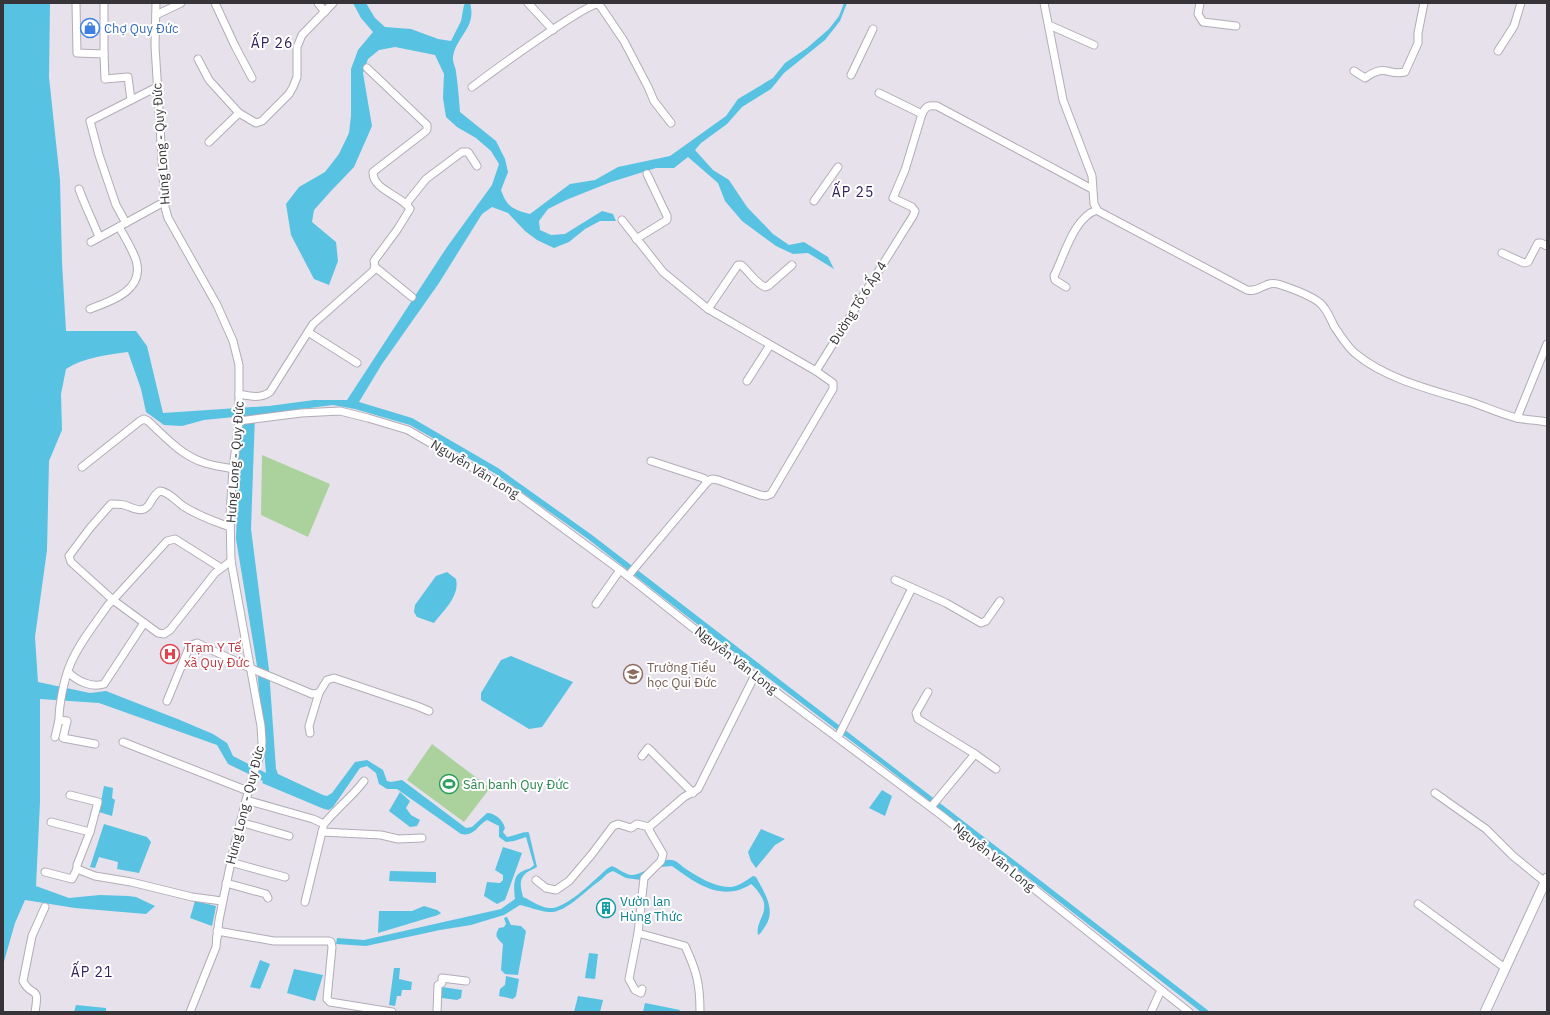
<svg xmlns="http://www.w3.org/2000/svg" width="1550" height="1015" viewBox="0 0 1550 1015" font-family="'IBM Plex Sans',sans-serif">
  <style>
    .green { fill: #abd29d }
    .water { fill: #57c2e1; fill-rule: evenodd }
    .lines { fill: none; stroke-linecap: round; stroke-linejoin: round }
    .minor-casing { stroke: #b2acb6; stroke-width: 9 }
    .secondary-casing { stroke: #b2acb6; stroke-width: 11 }
    .minor { stroke: #fff; stroke-width: 7 }
    .secondary { stroke: #fff; stroke-width: 9 }
    .labels { text-anchor: middle; dominant-baseline: central; stroke-width: 4; stroke-linejoin: round; paint-order: stroke }
    .shop-label { font-size: 13px; fill: #366cbe; stroke: #fff; text-anchor: start }
    .street-label { font-size: 13px; fill: #363438; stroke: #fff }
    .health-label { font-size: 13px; fill: #be3a42; stroke: #fff; text-anchor: start }
    .education-label { font-size: 13px; fill: #785e54; stroke: #fff; text-anchor: start }
    .leisure-label { font-size: 13px; fill: #27864d; stroke: #fff; text-anchor: start }
    .culture-label { font-size: 13px; fill: #0d838f; stroke: #fff; text-anchor: start }
    .neighbourhood-label { font-size: 14px; letter-spacing: 1px; fill: #33235d; stroke: #fff }
  </style>
  <rect width="100%" height="100%" fill="#e7e1ec"/>
  <g class="green">
    <polygon points="262,455 330,484 308,537 261,515"/>
    <polygon points="432,744 490,788 464,822 407,780"/>
  </g>
  <g class="water">
    <path d="M3 3H50L49 77 60 180 62 262 66 331H136L147 346 163 413 269 406 314 400H347L447 247 492 185 499 164 491 151 476 138 457 127 446 117 443 98 444 74 435 55 395 47 379 50 368 59 363 73 372 126 354 167 331 191 314 210 312 222 336 242 338 261 329 285 314 279 291 235 286 204 299 187 325 172 339 154 349 133 351 116V69L358 50 373 32 361 18 353 3H366L375 18 385 27 411 29 438 39 451 41 461 21 464 5 466 3H470C477 28 456 36 453 57 452 62 456 67 456 72 458 86 459 99 460 112L496 141 505 159 508 172 501 190C507 207 513 210 530 214L570 184 595 180 618 167 670 156 726 116 738 99 773 78 785 63 807 48 829 29 839 16 844 3H847L840 21 825 40 784 73 771 89 742 107 727 124 701 143 695 150 713 170 729 180 747 207 773 234 789 245 804 242 828 257 834 269 808 253 793 254 776 246 742 221 725 201 718 183 688 157 674 168H656L611 182 566 200 548 209 539 221 540 230 551 235 565 234 602 211 613 214 616 221H600L585 229 569 242 554 248 537 240 525 231 508 213 492 207 482 214 439 283 382 364 359 402 412 418 498 468 592 535 1045 884 1210 1012H1201L883 765 684 614 588 539 496 474 410 425 355 409 333 405 255 415 251 529 269 670 276 769 278 774 323 795 327 796 332 793 355 762 367 760 383 770 387 781 391 782 402 780 466 828 472 827 487 813C495 813 503 820 505 828L503 832 507 837C515 836 521 832 528 832L529 833 537 867C534 869 530 870 526 873 518 880 521 888 523 897 532 901 540 907 549 908 563 910 587 887 598 877 603 873 605 869 612 866 617 868 625 874 631 875 644 876 658 858 671 860 677 860 681 866 686 869 698 877 716 888 731 887 739 886 747 880 753 876L756 877C764 892 776 909 766 925 763 929 762 933 758 935 755 920 771 912 761 896 758 891 755 887 751 884 723 903 695 883 672 866L660 867 641 880 626 878 613 871C606 873 604 878 598 882 585 891 565 914 548 912 539 911 529 907 520 905L504 915 471 925 440 930 366 946 336 944 337 938 364 940 501 909 515 899C514 889 512 875 523 871 527 869 531 869 534 865L526 837 514 841 506 842 499 837V826L487 820C477 825 475 837 461 834L397 789H387L379 784 376 773 367 766 360 768 333 807 329 810 324 809 262 783 263 781 228 764 217 745 99 703 40 699V802L36 886 69 898 100 895 128 896 136 897 155 906 146 914 75 908 25 900 15 923 3 965ZM128 352 141 389 146 412 164 425 182 426 204 420 244 416 239 456 236 539 257 666 266 773 233 756 227 743 213 734 180 720 106 691 90 693 38 682 35 637 47 550 49 461 62 430 61 394 66 369C84 357 107 355 128 352Z"/>
    <path d="M447 572 456 579C460 596 444 610 434 623L417 617 414 612 415 605 436 576Z"/>
    <polygon points="511,656 573,682 542,727 529,729 481,700 481,693 501,660"/>
    <polygon points="104,786 113,788 112,798 115,800 112,816 99,812"/>
    <polygon points="882,790 892,796 885,816 869,808"/>
    <polygon points="400,792 410,801 406,808 411,815 420,820 417,826 410,827 389,811"/>
    <polygon points="104,824 147,837 151,842 139,873 117,869 118,862 99,857 95,868 90,867"/>
    <polygon points="761,829 785,839 775,845 756,868 751,861 748,852"/>
    <polygon points="503,847 522,853 505,900 497,904 484,896 487,882 500,883 503,880 503,875 495,870"/>
    <polygon points="390,871 436,872 436,883 389,881"/>
    <polygon points="195,901 216,906 212,926 190,918"/>
    <polygon points="424,906 437,910 441,913 438,915 378,933 379,911 412,911"/>
    <path d="M507 917 511 925 521 926 526 931 518 975 505 974 501 970 503 944C497 938 494 936 499 928L504 927 506 924 504 918Z"/>
    <polygon points="589,953 598,954 595,979 585,978"/>
    <polygon points="260,960 270,964 260,989 250,987"/>
    <polygon points="394,968 400,968 399,979 412,982 411,990 402,990 401,996 397,996 395,1006 389,1005"/>
    <polygon points="294,969 323,975 315,1001 287,993"/>
    <polygon points="506,976 519,979 516,996 513,999 499,996 500,989 505,985"/>
    <polygon points="442,987 462,990 461,998 457,1000 442,998"/>
    <polygon points="578,996 603,1000 600,1012 574,1012"/>
    <polygon points="645,1003 680,1010 679,1012 643,1012"/>
    <polygon points="76,1005 106,1008 106,1012 74,1012"/>
  </g>
  <g class="lines">
    <defs>
      <g id="minor">
        <polyline points="76,3 77,53 104,54"/>
        <polyline points="104,3 104,54 105,79 128,77 131,100"/>
        <polyline points="156,3 155,46 165,207 168,218 217,305 233,341 239,365 239,421 233,469 230,515 231,561 261,726 262,742 261,753 251,781 234,847 219,920 217,938"/>
        <polyline points="215,3 235,46 252,78"/>
        <polyline points="318,3 325,12"/>
        <polyline points="528,3 553,30"/>
        <path d="M1044 3 1063 100 1092 176 1094 204 1098 211 1247 290C1261 293 1265 279 1281 285 1293 289 1310 295 1320 303 1327 309 1330 318 1334 326 1340 335 1348 348 1356 354 1386 379 1432 390 1468 401 1484 406 1500 414 1517 418 1527 420 1537 420 1547 422"/>
        <polyline points="1200,3 1198,14 1203,22 1236,26"/>
        <polyline points="156,15 181,3"/>
        <polyline points="1049,25 1094,45"/>
        <polyline points="1498,51 1514,26 1521,3"/>
        <polyline points="198,59 209,80 239,113"/>
        <path d="M1354 71 1365 78C1386 63 1387 76 1405 72L1418 43V33L1424 3"/>
        <polyline points="851,75 873,29"/>
        <path d="M472 87C489 74 585 4 598 4L601 7 624 41 648 87 654 101 671 123"/>
        <polyline points="879,93 922,114"/>
        <polyline points="209,142 239,113 256,123 262,121 289,94 293,87 297,77 297,47 302,35 333,3"/>
        <path d="M79 189C85 206 93 221 99 237"/>
        <polyline points="814,201 838,167"/>
        <polyline points="406,204 426,179 462,152 468,152 477,166"/>
        <polyline points="622,220 663,272 708,309 816,371 833,383 833,389 771,494 766,496 760,495 718,480 712,479 708,481 628,576"/>
        <polyline points="126,223 116,205 99,155 90,121 157,87"/>
        <polyline points="636,239 667,220 667,216 647,174"/>
        <polyline points="91,242 164,202"/>
        <polyline points="1502,253 1524,263 1528,262 1538,243 1541,243 1547,246"/>
        <polyline points="375,267 412,297"/>
        <path d="M1066 287 1055 280 1054 276C1064 256 1074 217 1097 210"/>
        <path d="M90 309C112 301 145 290 136 260 132 249 125 237 119 227"/>
        <path d="M708 309 738 265H741C750 272 754 282 765 287L768 286 792 265"/>
        <polyline points="308,332 357,363"/>
        <path d="M816 371 913 216 915 211 912 207 893 198 905 170 922 114C926 106 928 105 937 106L1092 189"/>
        <polyline points="747,381 770,345"/>
        <path d="M239 394C249 396 261 399 270 392L313 324 373 271 375 267 374 261 397 230 410 209C403 196 372 190 373 172L426 131 427 129V125L367 68"/>
        <polyline points="1517,418 1547,344"/>
        <polyline points="239,421 301,413 340,411 368,418 408,430 514,492 620,570 740,665 941,815 1189,1012"/>
        <polyline points="651,461 703,478 708,481"/>
        <path d="M82 467 140 421 144 419 148 421C165 437 182 456 205 463 214 466 224 467 233 469"/>
        <path d="M221 568 175 539 167 541 113 600 71 562 69 556 90 528 111 504C116 504 120 504 124 505 132 507 141 514 148 506 152 501 154 494 160 491 169 492 176 501 183 506 198 516 214 521 230 527"/>
        <polyline points="895,580 946,603 981,623 986,621 1000,601"/>
        <polyline points="596,604 620,570"/>
        <path d="M68 672C77 681 91 688 104 684L144 623"/>
        <polyline points="928,692 916,713 918,719 975,754"/>
        <polyline points="167,701 188,650 192,645 197,643 250,668 312,694 319,693 327,680 334,678 417,706 429,711"/>
        <polyline points="310,733 309,726 319,693"/>
        <polyline points="55,737 59,720"/>
        <polyline points="838,737 912,588"/>
        <polyline points="123,742 248,791"/>
        <path d="M95 744 63 738 67 721 59 720C59 705 64 679 70 665 79 643 95 624 108 605L113 600 158 633 164 634 170 630 215 573 231 561"/>
        <polyline points="642,756 648,748 693,793"/>
        <polyline points="1435,793 1486,829 1513,856 1545,882"/>
        <polyline points="70,795 98,802 90,832 77,865 77,869 95,876 131,882 192,897 222,901"/>
        <path d="M246 800 313 819 324 824C337 808 352 797 364 781"/>
        <polyline points="931,807 975,754 996,769"/>
        <polyline points="51,822 90,832"/>
        <polyline points="240,822 289,836"/>
        <polyline points="322,832 381,835 398,839 422,838"/>
        <polyline points="230,862 285,877"/>
        <polyline points="45,872 72,879 77,869"/>
        <polyline points="536,880 546,888 556,890 569,881 592,854 613,826 618,824 631,828 637,824 649,827"/>
        <polyline points="226,883 266,894 268,898"/>
        <polyline points="305,902 323,828"/>
        <polyline points="1418,904 1505,968"/>
        <polyline points="217,931 274,941 329,941 331,942 332,947 327,999 330,1002 392,1012"/>
        <path d="M638 933 685 946C697 972 700 984 700 1012"/>
        <polyline points="642,989 641,993 635,990 629,979 638,933 644,878 661,861 663,854 649,830 649,827 684,797 698,789 755,675"/>
        <path d="M35 1012C40 983 32 999 23 981L32 936 45 907"/>
        <polyline points="190,1012 216,947 217,935"/>
        <polyline points="437,1012 438,985 442,983 442,978 466,981"/>
        <polyline points="1151,1012 1161,990"/>
      </g>
      <polyline id="secondary" points="1485,1012 1547,878"/>
    </defs>
    <use href="#minor" class="minor-casing"/>
    <use href="#secondary" class="secondary-casing"/>
    <use href="#minor" class="minor"/>
    <use href="#secondary" class="secondary"/>
  </g>
  <defs>
    <symbol id="shop-ring" viewBox="-11 -11 22 22"><circle r="9.5" fill="#fff" stroke="#3f7fe0" stroke-width="1.5"/><path d="M-5-2.5h2.3a2.7 3.5 0 0 1 5.4 0H5L5.5 6h-11ZM-1.5-2.5h3a1.5 2.3 0 0 0-3 0Z" fill="#3f7fe0"/></symbol>
    <symbol id="hospital-ring" viewBox="-11 -11 22 22"><circle r="9.5" fill="#fff" stroke="#e0444e" stroke-width="1.5"/><path d="M-5-5h3v3.5h4V-5h3V5h-3V1.5h-4V5h-3Z" fill="#e0444e"/></symbol>
    <symbol id="school-ring" viewBox="-11 -11 22 22"><circle r="9.5" fill="#fff" stroke="#8d6e63" stroke-width="1.5"/><path d="M0-5L7-2L0 1L-7-2ZM-4 1L0 2.5L4 1V4Q0 6-4 4Z" fill="#8d6e63"/></symbol>
    <symbol id="stadium-ring" viewBox="-11 -11 22 22"><circle r="9.5" fill="#fff" stroke="#2e9e5b" stroke-width="1.5"/><path d="M0-5a6.5 5 0 1 0 0 10a6.5 5 0 1 0 0-10ZM-3.5-1.8h7v3.6h-7Z" fill="#2e9e5b"/></symbol>
    <symbol id="building-ring" viewBox="-11 -11 22 22"><circle r="9.5" fill="#fff" stroke="#0f9aa8" stroke-width="1.5"/><path d="M-4-6H4V6H1V3H-1V6H-4ZM-2.5-4.3h1.7v1.8h-1.7ZM.8-4.3h1.7v1.8H.8ZM-2.5-1h1.7V.8h-1.7ZM.8-1h1.7V.8H.8Z" fill="#0f9aa8"/></symbol>
  </defs>
  <g fill-rule="evenodd">
    <use href="#shop-ring" x="79" y="17" width="22" height="22"/>
    <use href="#hospital-ring" x="159" y="643" width="22" height="22"/>
    <use href="#school-ring" x="622" y="663" width="22" height="22"/>
    <use href="#stadium-ring" x="438" y="773" width="22" height="22"/>
    <use href="#building-ring" x="595" y="897" width="22" height="22"/>
  </g>
  <g class="labels">
    <g class="shop-label">
      <text x="104" y="28">Chợ Quy Đức</text>
    </g>
    <g class="street-label">
      <text transform="translate(161 144) rotate(-94)">Hưng Long - Quy Đức</text>
      <text transform="translate(858 303) rotate(-58)">Đường Tổ 6 Ấp 4</text>
      <text transform="translate(235 462) rotate(-86)">Hưng Long - Quy Đức</text>
      <text transform="translate(475 469) rotate(31)">Nguyễn Văn Long</text>
      <text transform="translate(736 660) rotate(38)">Nguyễn Văn Long</text>
      <text transform="translate(245 805) rotate(-76)">Hưng Long - Quy Đức</text>
      <text transform="translate(994 857) rotate(39)">Nguyễn Văn Long</text>
    </g>
    <g class="health-label">
      <text x="184" y="647">Trạm Y Tế<tspan x="184" dy="15">xã Quy Đức</tspan></text>
    </g>
    <g class="education-label">
      <text x="647" y="667">Trường Tiểu<tspan x="647" dy="15">học Qui Đức</tspan></text>
    </g>
    <g class="leisure-label">
      <text x="463" y="784">Sân banh Quy Đức</text>
    </g>
    <g class="culture-label">
      <text x="620" y="901">Vườn lan<tspan x="620" dy="15">Hùng Thức</tspan></text>
    </g>
    <g class="neighbourhood-label">
      <text x="272" y="43">ẤP 26</text>
      <text x="853" y="192">ẤP 25</text>
      <text x="92" y="972">ẤP 21</text>
    </g>
  </g>
  <rect width="1550" height="1015" fill="none" stroke="#363438" stroke-width="8"/>
</svg>
